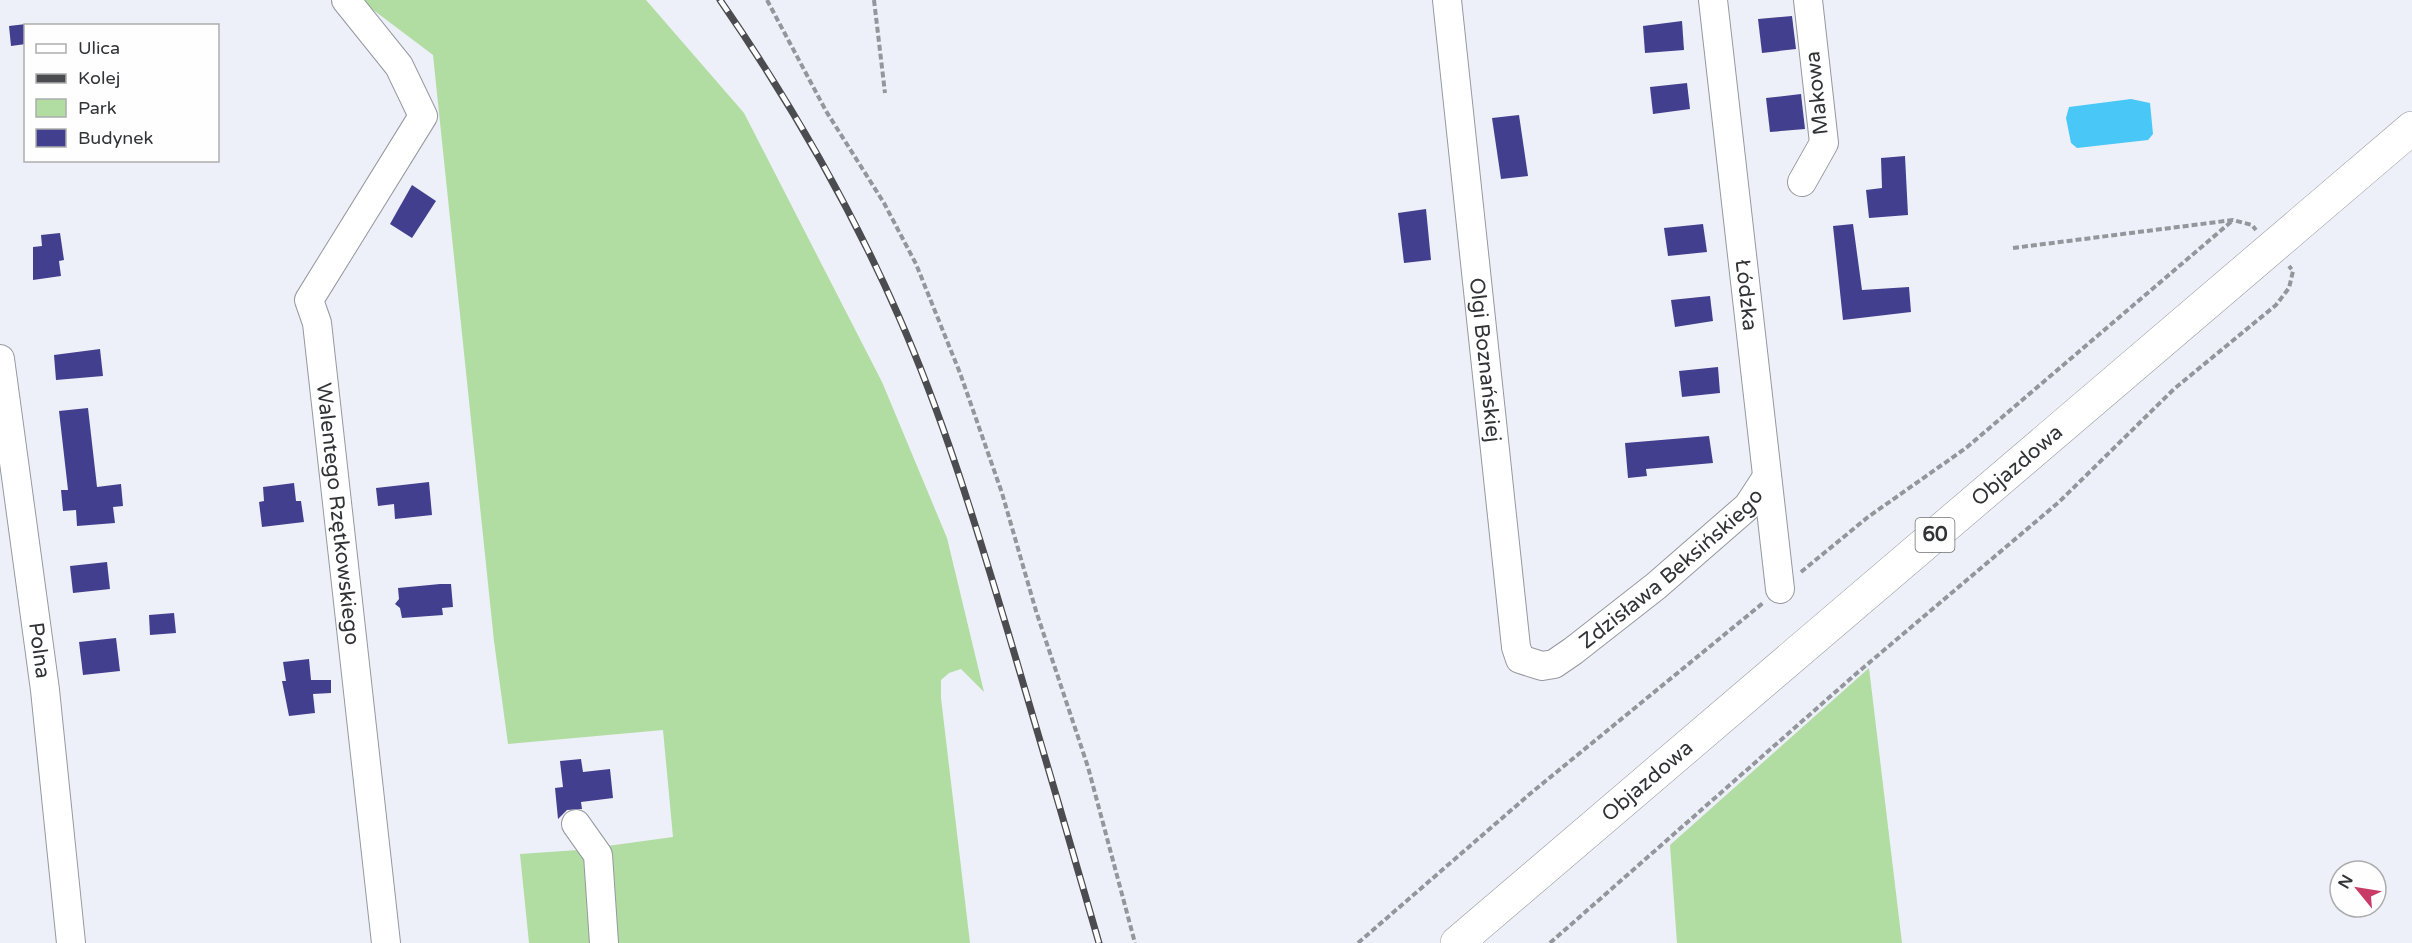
<svg xmlns="http://www.w3.org/2000/svg" width="2412" height="943" viewBox="0 0 2412 943" font-family="'Varela Round',sans-serif">
  <style>
    .green { fill: #b1dca2 }
    .water { fill: #49c7f7 }
    .building { fill: #423f8f }
    .lines { fill: none; stroke-linecap: round; stroke-linejoin: round }
    .minor-casing { stroke: #95989f; stroke-width: 30 }
    .major-casing { stroke: #95989f; stroke-width: 34 }
    .path { stroke: #94969c; stroke-width: 4; stroke-dasharray: 6 3; stroke-linecap: butt }
    .minor { stroke: #fff; stroke-width: 28 }
    .major { stroke: #fff; stroke-width: 33 }
    .rail-casing { stroke: #4b4c50; stroke-width: 7 }
    .rail { stroke: #fdfefd; stroke-width: 4.5; stroke-dasharray: 14; stroke-linecap: butt }
    .labels { text-anchor: middle; dominant-baseline: central; stroke-width: 6; stroke-linejoin: round; paint-order: stroke }
    .shield { fill: #fdfefd; stroke: #6f7072; stroke-width: 1.5 }
    .shield-label { font-size: 20px; font-weight: bold; fill: #323336 }
    .street-label { font-size: 21px; fill: #323336; stroke: #fdfefd }
  </style>
  <rect width="100%" height="100%" fill="#edf0f8"/>
  <g class="green">
    <polygon points="360,0 646,0 744,113 882,382 947,538 984,692 961,669 949,673 941,680 941,698 970,943 529,943 520,854 578,850 673,837 663,730 508,744 494,641 433,55"/>
    <polygon points="1869,668 1902,943 1677,943 1670,845"/>
  </g>
  <polygon class="water" points="2131,99 2150,103 2153,134 2148,140 2077,148 2071,143 2066,118 2069,107"/>
  <g class="building">
    <polygon points="1792,16 1796,49 1762,53 1758,19"/>
    <polygon points="1682,21 1684,50 1645,53 1643,26"/>
    <polygon points="26,24 26,44 11,46 9,26"/>
    <polygon points="1687,83 1690,109 1653,114 1650,87"/>
    <polygon points="1801,94 1805,129 1770,132 1766,98"/>
    <polygon points="1519,115 1528,176 1501,179 1492,118"/>
    <polygon points="1905,156 1908,215 1869,218 1866,190 1882,188 1881,158"/>
    <polygon points="412,185 436,201 412,238 390,224"/>
    <polygon points="1426,209 1431,260 1404,263 1398,213"/>
    <polygon points="1703,224 1707,252 1668,256 1664,228"/>
    <polygon points="1853,224 1862,290 1909,287 1911,312 1843,320 1833,226"/>
    <polygon points="60,233 64,260 59,261 61,276 33,280 33,247 42,246 41,235"/>
    <polygon points="1710,296 1713,321 1675,327 1671,300"/>
    <polygon points="100,349 103,376 56,380 54,355"/>
    <polygon points="1718,367 1720,393 1682,397 1679,371"/>
    <polygon points="88,408 97,487 121,484 123,506 113,507 115,523 77,526 76,510 63,511 61,490 68,490 59,411"/>
    <polygon points="1709,436 1713,463 1646,469 1647,476 1628,478 1625,443"/>
    <polygon points="429,482 432,515 395,519 394,504 378,506 376,488"/>
    <polygon points="294,483 296,501 301,501 304,522 262,527 259,502 264,501 263,487"/>
    <polygon points="107,562 110,589 73,593 70,566"/>
    <polygon points="440,584 451,584 453,607 442,608 443,615 402,618 400,608 395,604 399,599 398,588"/>
    <polygon points="174,613 176,633 150,635 149,615"/>
    <polygon points="116,638 120,671 83,675 79,642"/>
    <polygon points="309,659 311,680 331,680 331,693 313,694 315,713 289,716 282,681 286,681 283,662"/>
    <polygon points="581,759 583,772 610,769 613,798 581,802 582,809 567,810 558,819 555,788 563,787 560,761"/>
  </g>
  <g class="lines">
    <defs>
      <g id="minor">
        <path id="s1" d="M346 0 399 66 423 116 309 300 317 323 386 943"/>
        <path id="s2" d="M1447 0 1516 647 1520 659 1542 666 1554 664 1573 651 1656 586 1748 506 1765 480"/>
        <path id="s3" d="M1713 0 1780 589"/>
        <polyline points="1802,182 1824,143 1808,0"/>
        <path id="s4" d="M0 359 45 690 71 943"/>
        <polyline points="576,824 598,855 604,943"/>
      </g>
      <g id="major">
        <path id="s5" d="M1457 943 2412 128"/>
      </g>
    </defs>
    <use href="#minor" class="minor-casing"/>
    <use href="#major" class="major-casing"/>
    <g class="path">
      <polyline points="767,0 826,111 884,203 916,264 960,373 1002,493 1036,611 1088,767 1135,943"/>
      <polyline points="874,0 885,93"/>
      <polyline points="2013,248 2233,220 2252,225 2256,230"/>
      <polyline points="1801,572 1868,517 1966,448 2232,221"/>
      <polyline points="1358,943 1531,793 1763,603"/>
      <polyline points="1550,943 1857,673 2059,502 2174,389 2276,305 2289,288 2293,271 2289,266"/>
    </g>
    <use href="#minor" class="minor"/>
    <use href="#major" class="major"/>
    <defs>
      <path id="rail" d="M720 0C789 100 850 205 899 317 944 419 976 526 1008 632 1039 736 1069 839 1099 943"/>
    </defs>
    <use href="#rail" class="rail-casing"/>
    <use href="#rail" class="rail"/>
  </g>
  <g class="labels">
    <rect class="shield" x="1915.5" y="518" width="39" height="34" rx="4.5"/>
    <g class="shield-label">
      <text x="1935" y="535">60</text>
    </g>
    <g class="street-label">
      <text transform="translate(1817 93) rotate(-96)">Makowa</text>
      <text stroke="none"><textPath href="#s3" startOffset="297">Łódzka</textPath></text>
      <text stroke="none"><textPath href="#s2" startOffset="362">Olgi Boznańskiej</textPath></text>
      <text stroke="none"><textPath href="#s5" startOffset="736">Objazdowa</textPath></text>
      <text stroke="none"><textPath href="#s1" startOffset="573">Walentego Rzętkowskiego</textPath></text>
      <text stroke="none"><textPath href="#s2" startOffset="850">Zdzisława Beksińskiego</textPath></text>
      <text stroke="none"><textPath href="#s4" startOffset="294">Polna</textPath></text>
      <text stroke="none"><textPath href="#s5" startOffset="250">Objazdowa</textPath></text>
    </g>
  </g>
  <rect x="24" y="24" width="195" height="138" fill="#fdfefd" stroke="#acadad" stroke-width="1.5"/>
  <rect x="36" y="44" width="30" height="9" fill="#ffffff" stroke="#acadad" stroke-width="1.5"/>
  <text x="78" y="54" font-size="18" fill="#323336">Ulica</text>
  <rect x="36" y="74" width="30" height="9" fill="#4b4c50" stroke="#acadad" stroke-width="1.5"/>
  <text x="78" y="84" font-size="18" fill="#323336">Kolej</text>
  <rect x="36" y="99" width="30" height="18" fill="#b1dca2" stroke="#acadad" stroke-width="1.5"/>
  <text x="78" y="114" font-size="18" fill="#323336">Park</text>
  <rect x="36" y="129" width="30" height="18" fill="#423f8f" stroke="#acadad" stroke-width="1.5"/>
  <text x="78" y="144" font-size="18" fill="#323336">Budynek</text>
  <g transform="translate(2358 889) rotate(300)"><circle r="28" fill="#fdfefd" stroke="#acadad" stroke-width="1.5"/>
  <path d="M0-4.5L10 22L0 15L-10 22Z" fill="#c83b67"/>
  <text y="-9" font-size="16" font-weight="bold" text-anchor="middle" fill="#323336">N</text>
  </g>
</svg>
